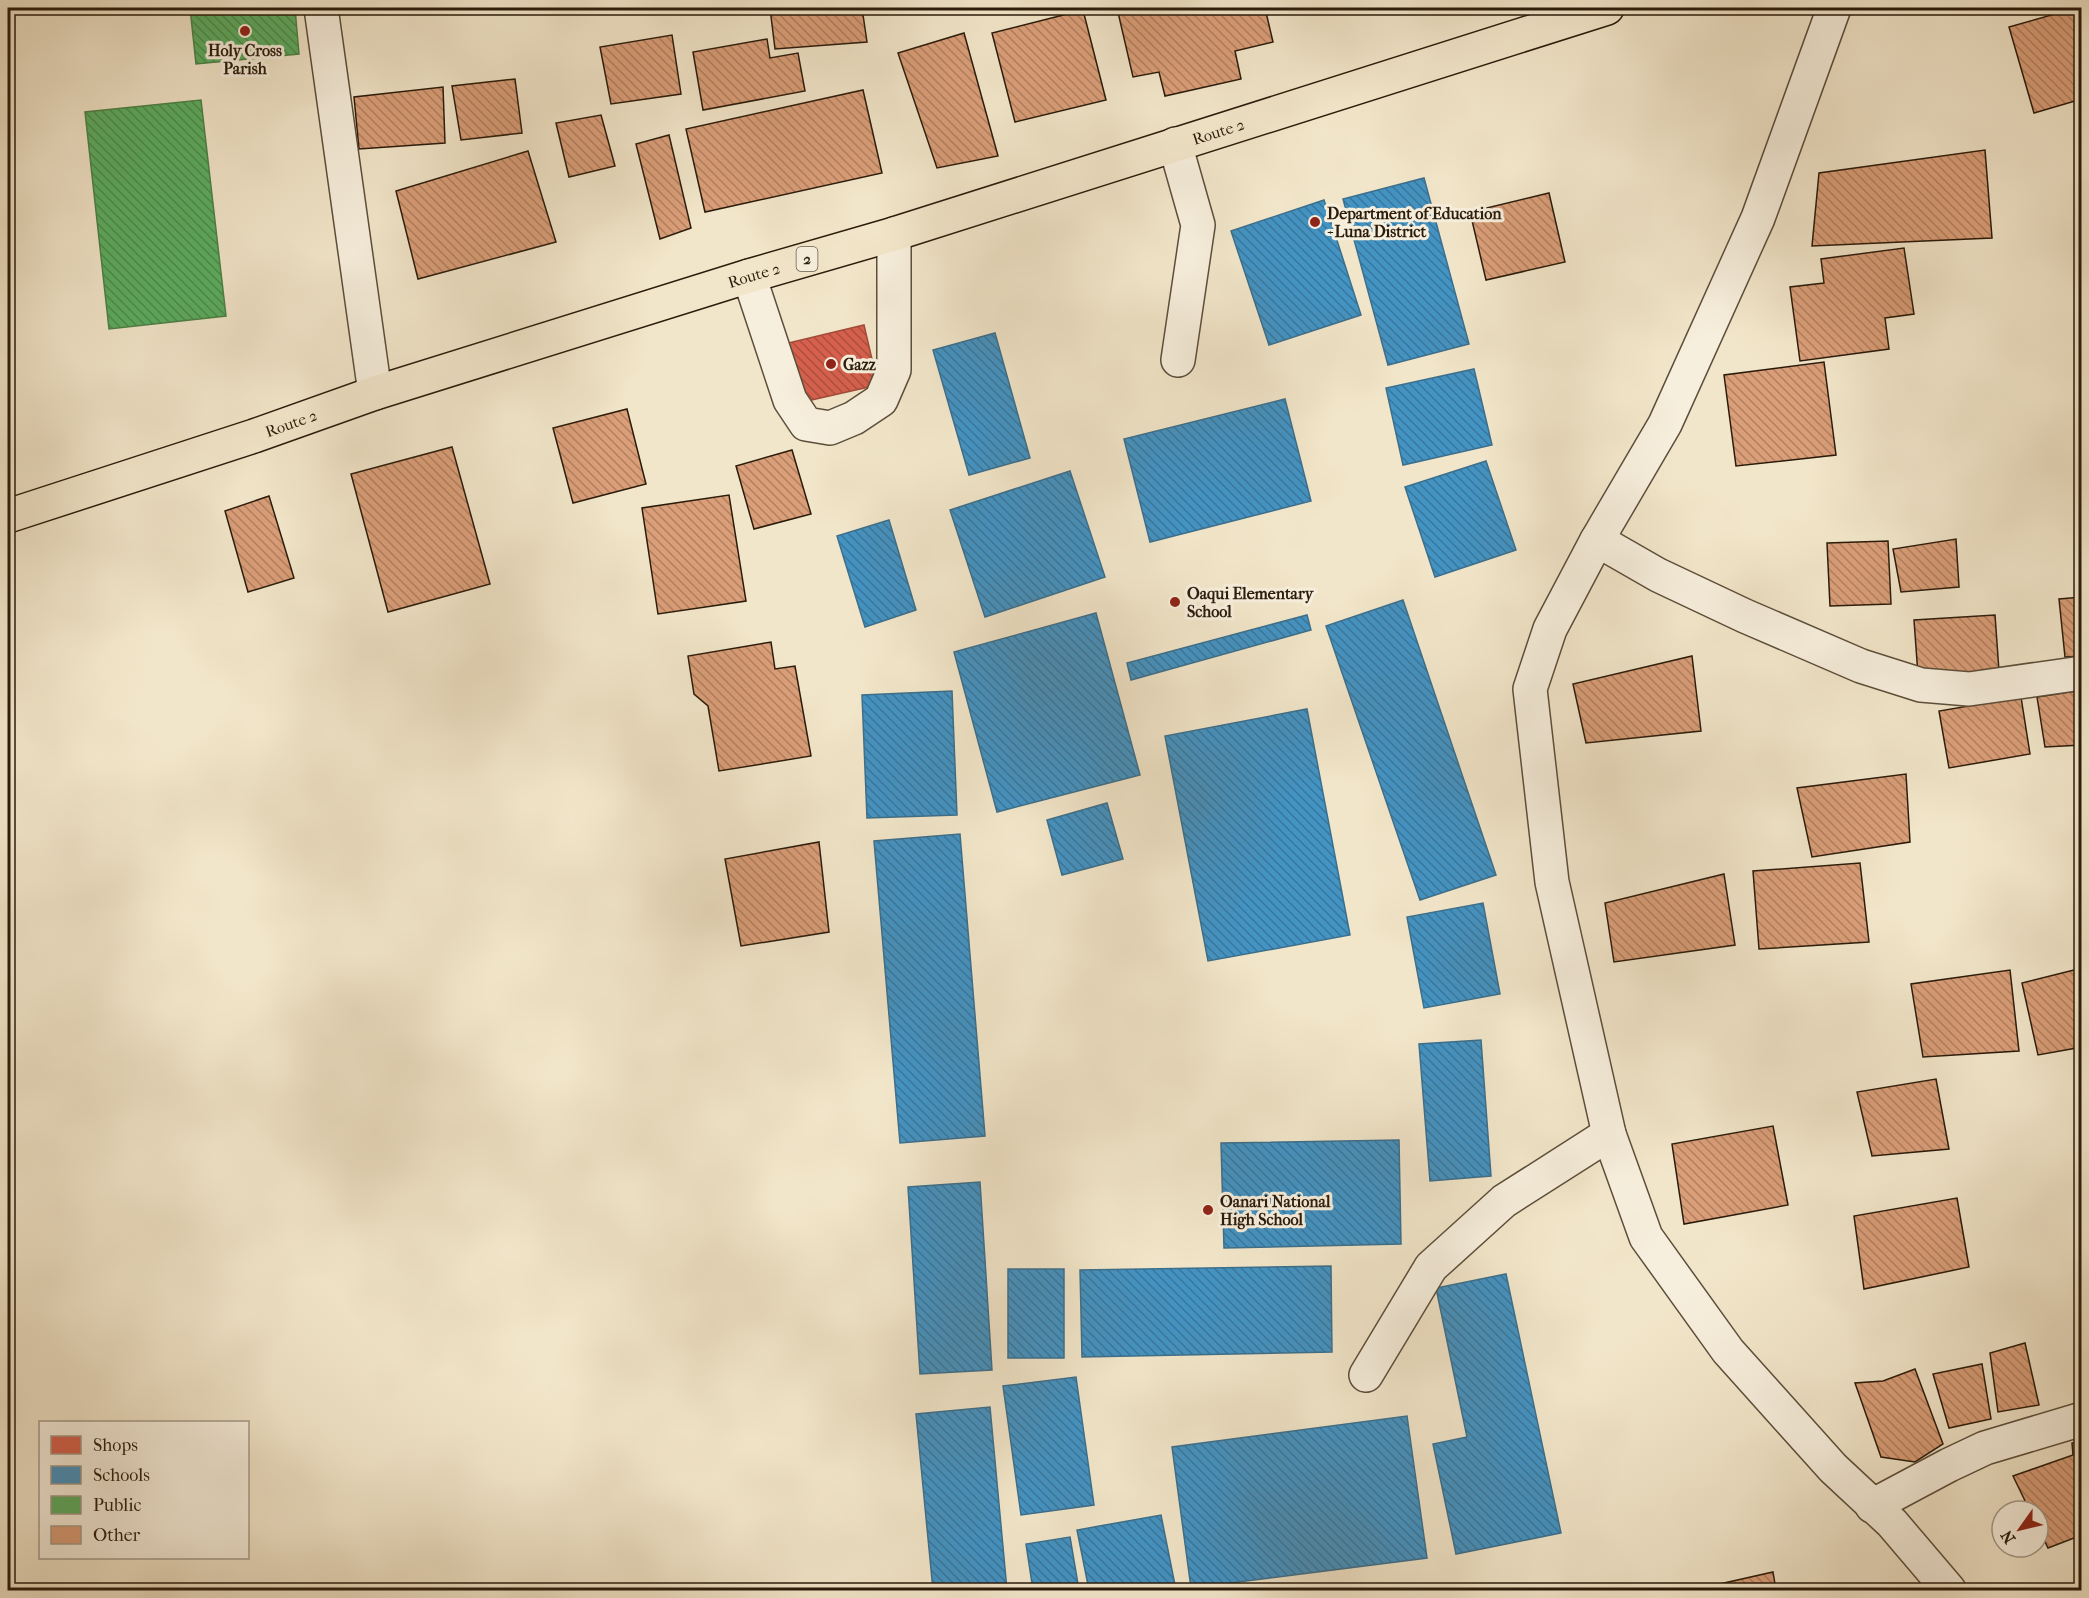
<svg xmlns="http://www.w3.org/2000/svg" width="2089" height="1598" viewBox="0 0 2089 1598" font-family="'IM FELL French Canon',serif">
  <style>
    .shops { fill: url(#shops-back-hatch); stroke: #a24b39; stroke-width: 1.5 }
    .schools { fill: url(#schools-back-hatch); stroke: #3c6f8c; stroke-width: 1.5 }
    .public { fill: url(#public-back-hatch); stroke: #4c8247; stroke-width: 1.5 }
    .building { fill: url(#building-back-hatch); stroke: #2a1b0b; stroke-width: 1.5 }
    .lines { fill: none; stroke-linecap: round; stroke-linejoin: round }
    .minor-casing { stroke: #5c4e3b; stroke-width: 36 }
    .highway-casing { stroke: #2a1b0b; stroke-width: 36 }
    .minor { stroke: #f7efdd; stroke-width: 33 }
    .highway { stroke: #f2e6ca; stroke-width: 33 }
    .poi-dot { fill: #8f2418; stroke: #f7efdd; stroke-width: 2 }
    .labels { text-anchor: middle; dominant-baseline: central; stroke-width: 6; stroke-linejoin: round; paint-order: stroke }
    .shield { fill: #f7efdd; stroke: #685b4a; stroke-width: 1.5 }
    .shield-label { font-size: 15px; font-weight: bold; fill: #2a1b0b }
    .poi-label { font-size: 16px; font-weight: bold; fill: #2a1b0b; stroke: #f7efdd; text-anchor: start }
    .street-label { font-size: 16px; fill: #2a1b0b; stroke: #f7efdd }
  </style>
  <defs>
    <pattern id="shops-back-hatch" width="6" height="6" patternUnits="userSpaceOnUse" patternTransform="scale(1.5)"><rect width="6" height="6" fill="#d6604d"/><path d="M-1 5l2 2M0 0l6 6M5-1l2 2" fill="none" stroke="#ae4e3e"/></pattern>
    <pattern id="schools-back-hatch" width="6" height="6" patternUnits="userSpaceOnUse" patternTransform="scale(1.5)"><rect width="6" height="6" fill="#4393c3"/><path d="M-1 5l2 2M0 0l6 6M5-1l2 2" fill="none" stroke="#38779d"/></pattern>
    <pattern id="public-back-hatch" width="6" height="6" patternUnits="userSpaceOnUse" patternTransform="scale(1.5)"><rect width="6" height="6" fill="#5aae61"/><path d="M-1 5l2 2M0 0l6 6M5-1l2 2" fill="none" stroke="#4b8d4e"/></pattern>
    <pattern id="building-back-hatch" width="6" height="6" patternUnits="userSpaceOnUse" patternTransform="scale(1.5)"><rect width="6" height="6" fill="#da9e78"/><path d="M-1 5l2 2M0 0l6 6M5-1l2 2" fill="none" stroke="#b18061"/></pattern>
  </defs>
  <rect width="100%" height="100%" fill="#f2e6ca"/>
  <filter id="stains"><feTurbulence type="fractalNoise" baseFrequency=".00333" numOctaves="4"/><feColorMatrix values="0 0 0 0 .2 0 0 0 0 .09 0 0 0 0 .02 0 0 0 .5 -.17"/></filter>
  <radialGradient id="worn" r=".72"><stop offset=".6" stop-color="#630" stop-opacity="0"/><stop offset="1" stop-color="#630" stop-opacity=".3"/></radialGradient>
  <polygon class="shops" points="864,325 878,385 798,403 784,344"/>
  <g class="schools">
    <polygon points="1424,178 1469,344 1388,365 1343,199"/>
    <polygon points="1324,200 1361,315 1269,345 1231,231"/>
    <polygon points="995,333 1030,458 969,475 933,350"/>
    <polygon points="1474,369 1492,445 1403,465 1386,388"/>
    <polygon points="1285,399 1311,501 1150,542 1124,439"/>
    <polygon points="1486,461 1516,550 1435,577 1405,487"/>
    <polygon points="1070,471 1105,577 985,617 950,510"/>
    <polygon points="889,520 916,610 865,627 837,536"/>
    <polygon points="1403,600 1496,875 1420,900 1326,626"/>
    <polygon points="1096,613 1140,775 997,812 954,652"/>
    <polygon points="1307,615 1311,630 1131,680 1127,663"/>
    <polygon points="952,691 957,815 867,818 862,695"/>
    <polygon points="1307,709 1350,935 1208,961 1165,736"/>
    <polygon points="1107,803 1123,859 1062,875 1047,820"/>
    <polygon points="960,834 985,1136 900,1143 874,841"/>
    <polygon points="1483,903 1500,994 1424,1008 1407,917"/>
    <polygon points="1481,1040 1491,1176 1430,1181 1419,1044"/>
    <polygon points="1399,1140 1401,1244 1224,1248 1221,1143"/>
    <polygon points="980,1182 992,1370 920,1374 908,1187"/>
    <polygon points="1331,1266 1332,1352 1082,1357 1080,1270"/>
    <rect x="1008" y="1269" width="56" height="89"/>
    <polygon points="1506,1274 1561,1533 1456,1554 1433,1444 1467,1437 1436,1288"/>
    <polygon points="1076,1377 1094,1505 1021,1515 1003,1386"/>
    <polygon points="990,1407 1007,1590 933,1590 916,1414"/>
    <polygon points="1407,1416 1427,1558 1191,1588 1172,1447"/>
    <polygon points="1161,1515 1176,1590 1089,1590 1077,1530"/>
    <polygon points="1070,1537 1079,1590 1033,1590 1026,1544"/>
  </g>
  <g class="public">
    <polygon points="190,8 295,8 299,54 196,64"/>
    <polygon points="201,100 226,316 109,329 85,112"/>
  </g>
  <g class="building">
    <polygon points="770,8 862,8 867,42 775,49"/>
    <polygon points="1008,8 1038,8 1009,13"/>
    <polygon points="1117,8 1265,8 1273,42 1235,51 1241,79 1165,96 1159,72 1133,77"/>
    <polygon points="2076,8 2082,8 2082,99 2034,113 2009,27"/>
    <polygon points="1083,10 1106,100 1015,122 992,33"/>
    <polygon points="964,33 998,156 937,168 898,53"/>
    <polygon points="672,35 681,94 611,104 600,47"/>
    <polygon points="767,39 770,58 798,53 805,91 703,110 693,52"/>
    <polygon points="515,79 522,133 461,140 452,86"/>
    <polygon points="443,87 445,143 359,149 354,97"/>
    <polygon points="863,90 882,173 705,212 686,129"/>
    <polygon points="601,115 615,166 569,177 556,123"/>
    <polygon points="669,135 691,228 660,239 636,144"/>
    <polygon points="1985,150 1992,238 1812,246 1819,173"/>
    <polygon points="528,151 556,242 418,279 396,191"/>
    <polygon points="1549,193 1565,262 1486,280 1470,212"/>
    <polygon points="1904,248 1914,314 1885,318 1889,349 1800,361 1790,287 1824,283 1821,259"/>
    <polygon points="1824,362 1836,455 1736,466 1724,375"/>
    <polygon points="627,409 646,484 573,503 553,428"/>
    <polygon points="452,447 490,584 388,612 351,474"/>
    <polygon points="792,450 811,514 754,529 736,466"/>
    <polygon points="729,495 746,601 658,614 642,508"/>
    <polygon points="269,496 294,578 248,592 225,511"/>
    <polygon points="1956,539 1959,587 1901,592 1893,549"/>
    <polygon points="1888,541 1891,604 1830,606 1827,543"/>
    <polygon points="2082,597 2082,656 2065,657 2059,599"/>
    <polygon points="1995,615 1999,671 1918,675 1914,620"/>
    <polygon points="771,642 775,669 795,666 811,756 719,771 708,706 694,694 688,656"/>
    <polygon points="1692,656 1701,731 1586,743 1573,684"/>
    <polygon points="2082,690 2082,745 2045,747 2037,697"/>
    <polygon points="2021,697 2030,754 1949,768 1939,711"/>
    <polygon points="1906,774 1910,842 1812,857 1797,788"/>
    <polygon points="819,842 829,932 741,946 725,859"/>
    <polygon points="1860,863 1869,942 1759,949 1753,871"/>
    <polygon points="1724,874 1735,945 1614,962 1605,903"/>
    <polygon points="2082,968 2082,1047 2038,1055 2022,983"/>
    <polygon points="2010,970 2019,1051 1923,1057 1911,984"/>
    <polygon points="1936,1079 1949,1149 1872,1156 1857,1092"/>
    <polygon points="1773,1126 1788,1205 1684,1224 1672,1144"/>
    <polygon points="1957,1198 1969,1267 1864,1289 1854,1216"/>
    <polygon points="2025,1343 2039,1405 1998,1412 1990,1353"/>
    <polygon points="1982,1364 1991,1419 1949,1428 1933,1374"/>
    <polygon points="1915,1369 1943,1444 1915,1462 1881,1457 1855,1383 1883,1381"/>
    <polygon points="2082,1441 2082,1535 2048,1548 2038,1527 2038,1511 2030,1511 2013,1476 2073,1455 2072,1443"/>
    <polygon points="1773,1572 1776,1590 1693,1590"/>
  </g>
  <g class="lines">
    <defs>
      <g id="minor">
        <polyline points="321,8 375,393"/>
        <polyline points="1834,8 1758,218 1665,424 1597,540 1550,629 1530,689 1552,882 1609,1134 1646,1237 1728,1351 1833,1468 1892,1523 1949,1590"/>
        <polyline points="1175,144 1198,225 1178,360"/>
        <polyline points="749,276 790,400 806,424 830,428 854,418 881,400 894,370 894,234"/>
        <polyline points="1597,540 1658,575 1745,616 1861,666 1921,685 1969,689 2082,673"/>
        <polyline points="1366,1375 1431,1267 1504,1201 1609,1134"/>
        <polyline points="1872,1506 1949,1465 1985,1448 2082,1419"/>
      </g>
      <g id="highway">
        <path id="s1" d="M8 516 254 436 375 393 749 276 894 234 1607 8"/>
      </g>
    </defs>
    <use href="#minor" class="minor-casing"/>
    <use href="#highway" class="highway-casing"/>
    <use href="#minor" class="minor"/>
    <use href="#highway" class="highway"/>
  </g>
  <g class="poi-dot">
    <circle cx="245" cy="31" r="6"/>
    <circle cx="1315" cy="222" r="6"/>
    <circle cx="831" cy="364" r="6"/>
    <circle cx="1175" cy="602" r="6"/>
    <circle cx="1208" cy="1210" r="6"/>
  </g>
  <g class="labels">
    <rect class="shield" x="796.5" y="247" width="21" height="24" rx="4.5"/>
    <g class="shield-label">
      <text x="807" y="259">2</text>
    </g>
    <g class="poi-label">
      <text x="245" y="50" text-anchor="middle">Holy Cross<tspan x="245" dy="18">Parish</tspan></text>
      <text x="1327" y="213">Department of Education<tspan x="1327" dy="18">- Luna District</tspan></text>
      <text x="843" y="364">Gazz</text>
      <text x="1187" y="593">Oaqui Elementary<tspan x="1187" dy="18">School</tspan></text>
      <text x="1220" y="1201">Oanari National<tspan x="1220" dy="18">High School</tspan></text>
    </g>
    <g class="street-label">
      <text stroke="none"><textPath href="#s1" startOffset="1270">Route 2</textPath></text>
      <text stroke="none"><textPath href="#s1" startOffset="784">Route 2</textPath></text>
      <text stroke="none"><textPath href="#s1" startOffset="298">Route 2</textPath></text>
    </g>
  </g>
  <rect width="2089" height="1598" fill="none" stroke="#f2e6ca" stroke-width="30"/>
  <rect x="9" y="9" width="2071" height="1580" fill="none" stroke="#2a1b0b" stroke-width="3"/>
  <rect x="15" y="15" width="2059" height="1568" fill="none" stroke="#2a1b0b" stroke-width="1.5"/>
  <rect x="39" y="1421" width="210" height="138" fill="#f7efdd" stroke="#a59a89" stroke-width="1.5"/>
  <rect x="51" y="1436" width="30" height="18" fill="#d6604d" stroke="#a59a89" stroke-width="1.5"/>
  <text x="93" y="1451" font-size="18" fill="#2a1b0b">Shops</text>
  <rect x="51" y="1466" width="30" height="18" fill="#4393c3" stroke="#a59a89" stroke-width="1.5"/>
  <text x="93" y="1481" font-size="18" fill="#2a1b0b">Schools</text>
  <rect x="51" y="1496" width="30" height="18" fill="#5aae61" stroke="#a59a89" stroke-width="1.5"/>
  <text x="93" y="1511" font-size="18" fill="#2a1b0b">Public</text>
  <rect x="51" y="1526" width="30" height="18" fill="#da9e78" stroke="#a59a89" stroke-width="1.5"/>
  <text x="93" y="1541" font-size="18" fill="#2a1b0b">Other</text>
  <g transform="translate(2020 1529) rotate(236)"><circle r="28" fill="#f7efdd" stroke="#a59a89" stroke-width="1.5"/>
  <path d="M0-4.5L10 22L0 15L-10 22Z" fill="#8f2418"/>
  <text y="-9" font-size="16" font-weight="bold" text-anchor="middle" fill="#2a1b0b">N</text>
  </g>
  <rect width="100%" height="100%" filter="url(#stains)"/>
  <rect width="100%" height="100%" fill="url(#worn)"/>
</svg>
